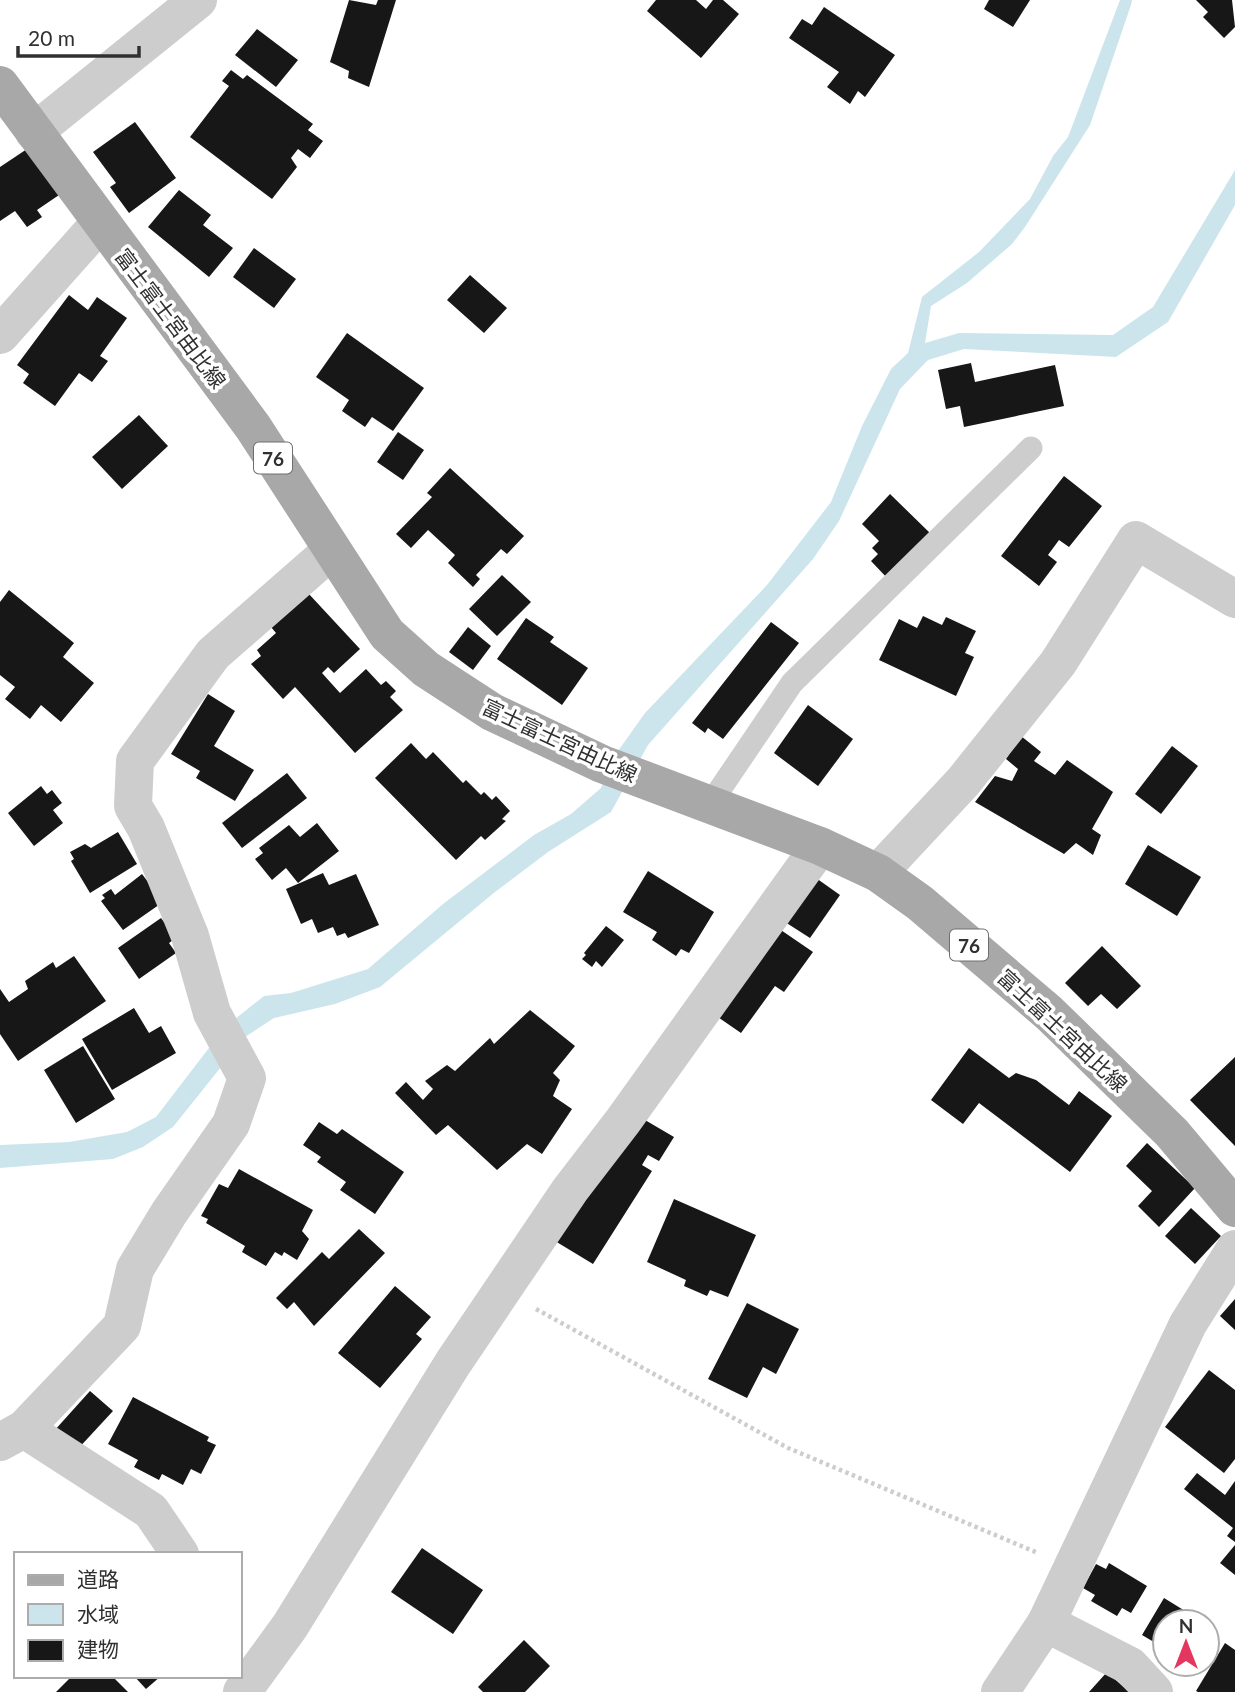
<svg xmlns="http://www.w3.org/2000/svg" width="1235" height="1692" viewBox="0 0 1235 1692" font-family="Lato,'Noto Sans JP',sans-serif">
  <style>
    .water { fill: #cce5ec }
    .building { fill: #171717 }
    .lines { fill: none; stroke-linecap: round; stroke-linejoin: round }
    .path { stroke: #cdcdcd; stroke-width: 4.5; stroke-dasharray: 3.5 3.5; stroke-linecap: butt }
    .service { stroke: #cdcdcd; stroke-width: 23 }
    .minor { stroke: #cdcdcd; stroke-width: 38 }
    .primary { stroke: #a8a8a8; stroke-width: 38 }
    .labels { text-anchor: middle; dominant-baseline: central; stroke-width: 7; stroke-linejoin: round; paint-order: stroke }
    .shield { fill: #fff; stroke: #6e6e6e; stroke-width: 2 }
    .shield-label { font-size: 19px; font-weight: bold; fill: #303030 }
    .street-label { font-size: 21px; fill: #303030; stroke: #fff }
  </style>
  <rect width="100%" height="100%" fill="#fff"/>
  <polygon class="water" points="1120,0 1132,0 1131,5 1090,125 1025,227 1012,244 967,283 931,306 925,343 959,333 1113,335 1153,307 1235,170 1235,205 1168,322 1116,357 964,349 928,360 900,389 839,521 813,559 648,745 611,812 548,852 495,892 380,987 335,1004 274,1018 245,1037 173,1127 143,1147 113,1159 0,1168 0,1145 69,1142 127,1132 156,1117 225,1027 264,996 291,993 368,969 443,904 534,835 571,814 601,788 613,758 645,713 767,585 831,502 862,426 891,369 908,353 922,297 979,252 1030,199 1053,156 1068,137"/>
  <g class="building">
    <polygon points="349,0 376,5 378,0 396,0 369,87 348,78 349,71 330,62"/>
    <polygon points="656,0 696,0 706,9 713,0 723,0 739,14 701,58 647,11"/>
    <polygon points="989,0 1030,0 1013,27 984,9"/>
    <polygon points="1196,0 1232,0 1235,27 1224,38 1203,17 1208,12"/>
    <polygon points="824,7 895,55 865,97 858,91 850,104 827,87 839,72 789,38 802,19 812,25"/>
    <polygon points="257,29 298,60 276,87 235,55"/>
    <polygon points="231,70 243,79 247,75 313,124 308,130 323,141 310,158 298,149 291,158 297,167 272,199 190,137 229,86 222,81"/>
    <polygon points="135,122 176,178 129,213 110,187 116,183 93,152"/>
    <polygon points="27,149 59,195 37,210 42,217 27,227 15,211 0,221 0,167"/>
    <polygon points="179,190 211,215 203,225 233,248 209,277 148,227"/>
    <polygon points="254,248 296,279 274,308 233,277"/>
    <polygon points="470,275 507,308 484,333 447,300"/>
    <polygon points="69,295 88,310 97,297 127,318 100,356 108,361 92,382 79,373 55,406 23,383 29,374 17,365"/>
    <polygon points="347,333 424,388 393,431 372,417 365,427 342,411 349,400 316,377"/>
    <polygon points="971,363 975,382 1055,365 1064,406 964,427 960,406 946,409 938,370"/>
    <polygon points="139,415 168,446 122,489 92,457"/>
    <polygon points="398,432 424,450 403,480 377,462"/>
    <polygon points="450,468 524,536 507,554 501,549 476,575 480,579 473,587 448,563 455,555 428,530 411,548 396,534 432,497 427,493"/>
    <polygon points="1064,476 1102,506 1069,547 1059,540 1048,555 1057,562 1039,586 1001,556"/>
    <polygon points="890,494 932,535 889,580 871,561 878,554 872,548 879,541 862,524"/>
    <polygon points="502,575 531,602 497,636 469,609"/>
    <polygon points="9,590 74,643 63,657 94,683 61,722 41,705 30,719 5,699 15,687 0,675 0,602"/>
    <polygon points="308,593 360,649 334,673 328,667 322,673 340,693 366,669 381,685 386,681 396,691 390,697 403,710 355,753 295,687 283,699 251,664 261,656 257,650 276,633 271,627"/>
    <polygon points="923,616 942,625 946,617 976,631 965,653 974,657 956,696 879,660 899,619 917,628"/>
    <polygon points="526,618 554,637 550,642 588,668 562,705 497,659"/>
    <polygon points="771,622 799,643 723,739 708,728 705,733 692,723"/>
    <polygon points="468,627 491,646 473,670 449,652"/>
    <polygon points="208,694 235,711 214,746 254,770 235,801 196,778 200,771 171,754"/>
    <polygon points="808,705 853,739 818,786 774,753"/>
    <polygon points="1021,736 1041,752 1034,761 1055,775 1067,760 1113,792 1092,829 1101,835 1093,855 1076,843 1064,854 975,802 995,776 1012,781 1018,769 1006,759"/>
    <polygon points="411,743 426,759 433,752 463,783 466,780 481,795 484,792 492,800 496,796 510,811 502,819 506,821 485,840 481,836 456,860 375,778"/>
    <polygon points="1172,746 1198,766 1161,814 1135,794"/>
    <polygon points="287,773 307,798 242,848 222,823"/>
    <polygon points="41,786 47,794 52,790 62,803 53,810 63,823 34,846 8,813"/>
    <polygon points="317,823 339,851 298,883 286,868 272,880 255,859 263,853 259,848 289,825 300,837"/>
    <polygon points="118,832 137,864 90,893 71,861 74,859 70,852 85,844 91,848"/>
    <polygon points="1148,845 1201,877 1177,916 1125,884"/>
    <polygon points="648,871 714,912 689,953 681,949 676,956 652,940 657,932 623,912"/>
    <polygon points="323,873 329,885 356,874 379,925 348,938 345,933 337,936 333,927 318,933 312,919 301,924 286,889"/>
    <polygon points="142,874 163,902 123,930 101,901 105,898 102,895 111,889 115,895"/>
    <polygon points="816,878 840,895 810,938 785,922"/>
    <polygon points="161,918 176,938 169,943 176,953 139,979 118,948"/>
    <polygon points="606,926 624,940 602,967 596,961 592,967 582,959 586,955 584,953"/>
    <polygon points="775,926 813,952 784,992 775,986 741,1033 712,1013"/>
    <polygon points="1102,946 1141,986 1117,1009 1101,994 1088,1006 1065,983"/>
    <polygon points="74,956 106,1001 18,1061 0,1034 0,989 9,1002 28,989 25,981 53,962 56,968"/>
    <polygon points="134,1008 149,1033 161,1026 176,1053 112,1090 82,1039"/>
    <polygon points="530,1010 575,1046 553,1073 560,1080 553,1096 572,1109 542,1154 527,1144 497,1170 448,1125 436,1135 395,1093 406,1082 423,1100 433,1089 425,1081 447,1065 455,1071 490,1038 494,1044"/>
    <polygon points="83,1046 115,1099 76,1123 44,1070"/>
    <polygon points="969,1048 1009,1078 1016,1073 1036,1080 1069,1105 1079,1091 1112,1116 1070,1172 979,1103 963,1124 931,1100"/>
    <polygon points="1235,1057 1235,1146 1190,1100"/>
    <polygon points="645,1120 674,1137 659,1161 648,1155 642,1165 652,1171 593,1264 555,1241"/>
    <polygon points="319,1122 337,1134 342,1129 404,1172 375,1214 340,1190 346,1182 317,1162 321,1157 303,1145"/>
    <polygon points="1147,1143 1195,1188 1159,1227 1138,1206 1152,1191 1126,1166"/>
    <polygon points="239,1169 313,1210 302,1231 309,1239 297,1260 284,1252 282,1256 275,1252 266,1266 242,1252 245,1246 206,1223 208,1219 201,1216 219,1184 228,1188"/>
    <polygon points="674,1199 756,1235 728,1297 710,1290 707,1296 684,1286 686,1280 647,1262"/>
    <polygon points="1191,1208 1221,1236 1195,1264 1165,1236"/>
    <polygon points="359,1229 385,1253 314,1326 294,1302 287,1309 276,1298 322,1252 329,1259"/>
    <polygon points="395,1286 431,1317 416,1334 422,1339 380,1388 338,1353"/>
    <polygon points="1235,1299 1235,1330 1220,1316"/>
    <polygon points="747,1303 799,1329 776,1374 763,1367 747,1398 708,1379"/>
    <polygon points="1209,1370 1235,1390 1235,1459 1224,1473 1165,1427"/>
    <polygon points="90,1391 113,1411 76,1451 54,1431"/>
    <polygon points="133,1397 209,1437 207,1441 216,1445 201,1474 191,1469 183,1485 162,1474 159,1480 134,1467 138,1460 108,1444"/>
    <polygon points="1197,1473 1225,1495 1235,1481 1235,1542 1227,1536 1233,1528 1184,1489"/>
    <polygon points="1235,1545 1235,1575 1220,1563"/>
    <polygon points="422,1548 483,1590 453,1634 391,1592"/>
    <polygon points="1109,1563 1147,1586 1131,1613 1122,1608 1117,1616 1091,1601 1095,1595 1083,1588 1096,1564 1106,1569"/>
    <polygon points="1164,1598 1203,1622 1165,1622 1164,1648 1142,1635"/>
    <polygon points="524,1640 550,1666 525,1692 483,1692 478,1687"/>
    <polygon points="1225,1643 1235,1650 1235,1692 1198,1692 1196,1691"/>
    <polygon points="1107,1672 1129,1692 1089,1692"/>
    <polygon points="72,1676 112,1676 128,1692 56,1692"/>
    <polygon points="134,1676 161,1676 146,1689"/>
  </g>
  <g class="lines">
    <polyline class="path" points="536,1309 788,1448 1038,1553"/>
    <polyline class="service" points="710,804 792,683 1031,448"/>
    <g class="minor">
      <polyline points="34,132 198,0"/>
      <polyline points="0,335 100,223"/>
      <polyline points="878,873 963,782 1058,663 1136,540 1235,599"/>
      <polyline points="24,1429 151,1511 180,1554"/>
      <polyline points="0,1442 24,1429 122,1326 135,1269 169,1213 231,1124 247,1078 212,1013 190,936 146,828 133,806 135,761 213,654 332,550"/>
      <polyline points="1046,1623 1130,1666 1154,1692"/>
      <polyline points="242,1692 290,1626 453,1363 570,1190 623,1121 820,846"/>
      <polyline points="1000,1692 1046,1623 1188,1324 1235,1249"/>
    </g>
    <polyline class="primary" points="0,85 253,427 387,634 426,669 492,712 602,764 820,846 878,873 920,903 1049,1013 1172,1133 1235,1208"/>
  </g>
  <g class="labels">
    <g class="shield">
      <rect x="254" y="442.5" width="38" height="31" rx="5"/>
      <rect x="950" y="929.5" width="38" height="31" rx="5"/>
    </g>
    <g class="shield-label">
      <text x="273" y="458">76</text>
      <text x="969" y="945">76</text>
    </g>
    <g class="street-label">
      <text transform="translate(171 318) rotate(53)">富士富士宮由比線</text>
      <text transform="translate(560 740) rotate(25)">富士富士宮由比線</text>
      <text transform="translate(1063 1030) rotate(43)">富士富士宮由比線</text>
    </g>
  </g>
  <rect x="14" y="1552" width="228" height="126" fill="#ffffff" stroke="#acacac" stroke-width="2"/>
  <rect x="28" y="1575" width="35" height="10" fill="#a8a8a8" stroke="#acacac" stroke-width="2"/>
  <text x="77" y="1587" font-size="21" fill="#303030">道路</text>
  <rect x="28" y="1604" width="35" height="21" fill="#cce5ec" stroke="#acacac" stroke-width="2"/>
  <text x="77" y="1622" font-size="21" fill="#303030">水域</text>
  <rect x="28" y="1640" width="35" height="21" fill="#171717" stroke="#acacac" stroke-width="2"/>
  <text x="77" y="1657" font-size="21" fill="#303030">建物</text>
  <g transform="translate(1186 1643)"><circle r="33" fill="#ffffff" stroke="#acacac" stroke-width="2"/>
  <path d="M0-5L12 26L0 18L-12 26Z" fill="#e33760"/>
  <text y="-10" font-size="19" font-weight="bold" text-anchor="middle" fill="#303030">N</text>
  </g>
  <path d="M18 46v10h121v-10" fill="none" stroke="#303030" stroke-width="3.5"/>
  <text x="28" y="46" font-size="21" fill="#303030" stroke="#ffffff" stroke-width="5" paint-order="stroke">20 m</text>
</svg>
